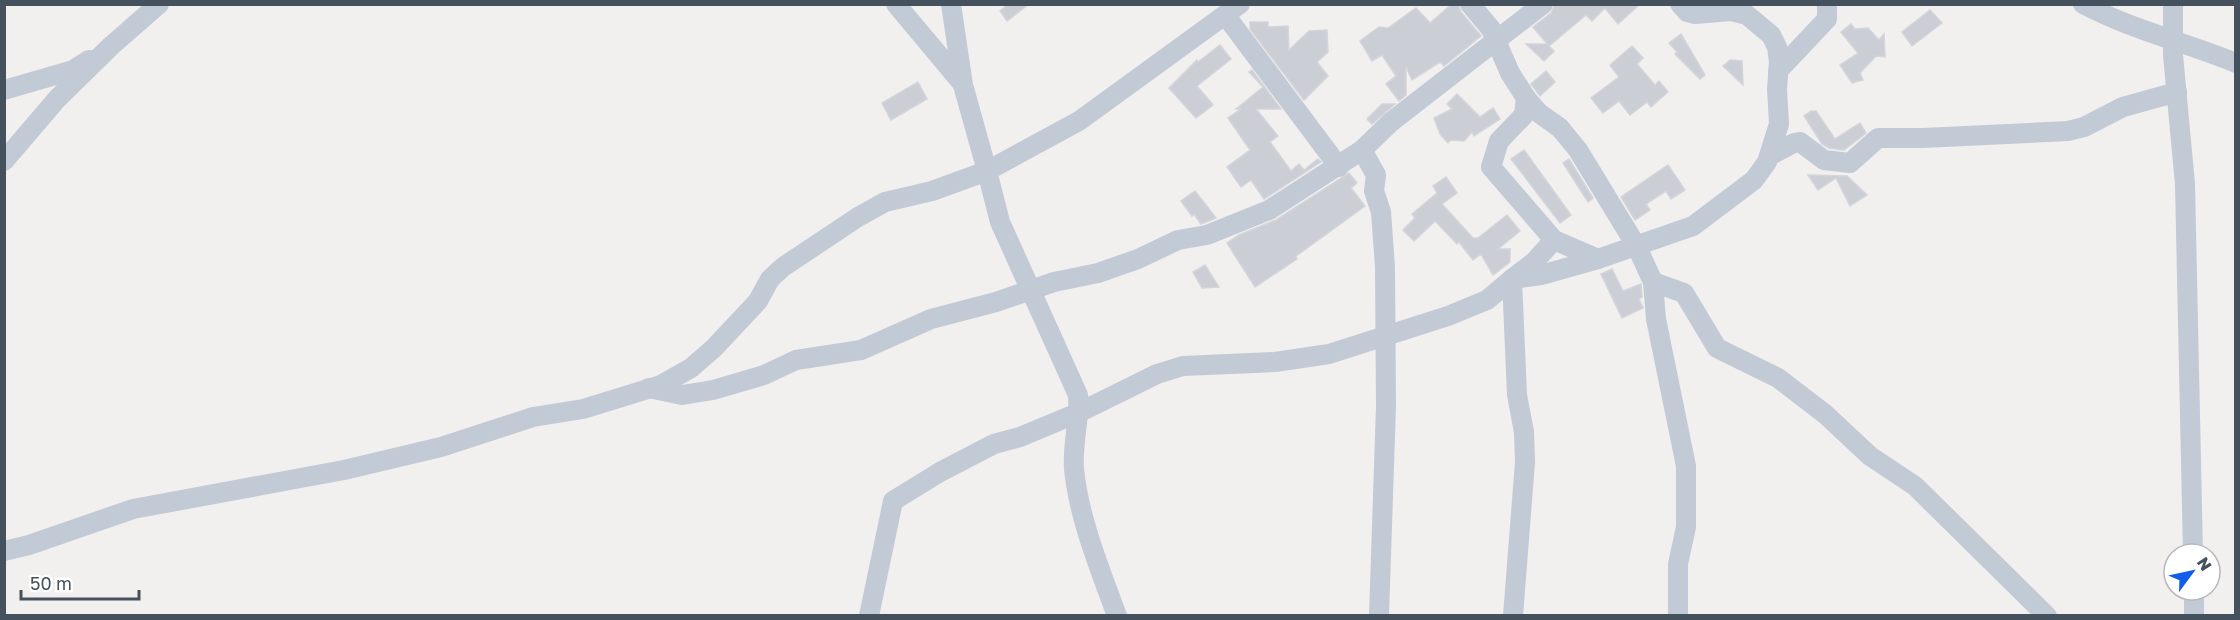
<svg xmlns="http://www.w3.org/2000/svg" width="2240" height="620" viewBox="0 0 2240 620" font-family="'Golos Text',sans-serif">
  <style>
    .building { fill: #cbced4; stroke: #d3d5db; stroke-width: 1.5 }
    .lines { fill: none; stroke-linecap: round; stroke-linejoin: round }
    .minor { stroke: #c2cad5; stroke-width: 20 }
  </style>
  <rect width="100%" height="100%" fill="#f2efef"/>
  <g class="building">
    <polygon points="1009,4 1029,4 1007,21 1000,11"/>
    <polygon points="1452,4 1458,4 1461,12 1481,36 1444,66 1440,62 1412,80 1406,67 1406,95 1399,101 1386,84 1396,76 1382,55 1372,61 1360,41 1379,27 1388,28 1416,8 1430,23"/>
    <polygon points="1555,4 1640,4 1618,24 1605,8 1592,21 1586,15 1549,46 1533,27 1551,13"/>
    <polygon points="1930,10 1942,23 1912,46 1902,32"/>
    <polygon points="1250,22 1268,22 1268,27 1288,26 1289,50 1309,31 1327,30 1328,52 1317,62 1328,76 1304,100 1250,29"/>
    <polygon points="1851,24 1855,29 1868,28 1879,40 1884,34 1885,57 1876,56 1860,73 1863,80 1852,83 1840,65 1858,53 1841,32"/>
    <polygon points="1681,34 1705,75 1700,79 1675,54 1677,52 1669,43"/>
    <polygon points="1526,44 1547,44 1554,51 1544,61"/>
    <polygon points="1220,45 1231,59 1197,86 1213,105 1196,118 1169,88 1197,60 1198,62"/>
    <polygon points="1632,46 1643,58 1637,64 1655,85 1659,81 1668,92 1651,107 1647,102 1630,115 1619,101 1603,113 1591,98 1619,77 1610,65"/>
    <polygon points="1730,60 1742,61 1743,85 1723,66"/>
    <polygon points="1252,70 1281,109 1256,109 1278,136 1270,142 1291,171 1299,164 1304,170 1318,159 1321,162 1264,199 1251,180 1241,187 1227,167 1250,150 1228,118 1241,109 1236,109 1263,87 1249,72"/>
    <polygon points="1546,71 1555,82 1540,96 1531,84"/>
    <polygon points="918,82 927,99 891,120 882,103"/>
    <polygon points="1457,94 1480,117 1493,108 1500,119 1474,136 1472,132 1464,141 1451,140 1448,143 1440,134 1434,118 1452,109 1447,104"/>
    <polygon points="1382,104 1395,104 1372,124 1367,119"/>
    <polygon points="1811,111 1816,111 1835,139 1860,123 1866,133 1844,150 1829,148 1822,144 1804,116"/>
    <polygon points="1524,150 1571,215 1560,223 1511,159"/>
    <polygon points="1569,159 1593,198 1588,202 1563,163"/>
    <polygon points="1668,165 1685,190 1671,199 1666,191 1646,204 1650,210 1635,220 1621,197"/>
    <polygon points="1349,173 1357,183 1351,188 1365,206 1296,256 1297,259 1255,287 1227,243 1239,235 1276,220"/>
    <polygon points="1808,175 1847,176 1867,195 1850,206 1836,178 1818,190"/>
    <polygon points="1446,177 1457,193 1442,204 1473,238 1478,238 1507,215 1520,231 1498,249 1510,249 1510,262 1493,275 1481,254 1473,260 1459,242 1457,244 1435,221 1414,241 1403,230 1415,218 1412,214 1437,193 1433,186"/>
    <polygon points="1195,191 1216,218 1201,224 1194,214 1192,216 1181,201"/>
    <polygon points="1205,265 1219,287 1202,288 1193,272"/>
    <polygon points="1612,269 1623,291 1641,284 1642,297 1639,299 1643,308 1622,318 1601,274"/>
  </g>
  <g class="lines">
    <g class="minor">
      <polyline points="896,4 962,83"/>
      <polyline points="1470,4 1491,29 1510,73 1526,98 1524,115 1499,141 1491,167 1554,240 1534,262 1512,279 1517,395 1524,432 1525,462 1513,616"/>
      <path d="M2083 4C2132 30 2185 42 2236 63"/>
      <polyline points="2173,4 2173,55 2185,184 2193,554"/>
      <polyline points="1226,16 1339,167"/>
      <polyline points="1778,71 1827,19 1827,4"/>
      <polyline points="4,90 73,70 89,60"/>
      <polyline points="1526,98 1539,113 1560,128 1578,150 1637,247 1653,282 1656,319 1686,466 1686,527 1678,564 1678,616"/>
      <polyline points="1362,150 1376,175 1374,191 1381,212 1385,267 1386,406 1379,616"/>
      <polyline points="1769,156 1794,143 1800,142 1824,160 1850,163 1878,138 1923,138 2068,131 2084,127 2123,107 2177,92"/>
      <polyline points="4,161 57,99 111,46 159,4"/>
      <polyline points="1554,240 1598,259"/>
      <polyline points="1653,282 1684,293 1717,348 1778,378 1825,414 1870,456 1915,486 2047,616"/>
      <polyline points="649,388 682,395 713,390 764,375 796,360 861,350 931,319 996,302 1054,282 1098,273 1138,259 1178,240 1207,235 1269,210 1362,150 1391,122 1543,4"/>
      <polyline points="4,551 29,545 133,509 344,470 441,447 533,417 583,409 661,385 691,368 714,348 758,301 770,279 783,267 858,217 885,202 932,191 987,171 963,85 951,4"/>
      <polyline points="2194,590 2194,616"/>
      <polyline points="869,616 893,501 940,472 994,444 1020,437 1080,412 1157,374 1183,366 1275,362 1329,354 1448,316 1487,300 1512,279 1541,275 1598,259 1693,226 1754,180 1767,162 1779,124 1777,89 1779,62 1777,47 1771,35 1747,15 1731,11 1695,14 1687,12 1680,4"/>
      <path d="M1117 616C1100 569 1079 519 1074 469 1072 444 1080 420 1078 395L1000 222 987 171 1079 121 1240 4"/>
    </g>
  </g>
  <rect width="2240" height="620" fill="none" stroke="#46515e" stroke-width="12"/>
  <g transform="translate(2192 572) rotate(57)"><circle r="28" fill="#ffffff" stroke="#b5b9bf" stroke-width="1.5"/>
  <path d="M0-4.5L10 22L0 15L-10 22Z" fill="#105deb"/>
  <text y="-9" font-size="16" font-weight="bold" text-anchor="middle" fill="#46515e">N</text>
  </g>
  <path d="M21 590v9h118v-9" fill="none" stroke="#46515e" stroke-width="3"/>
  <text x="30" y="590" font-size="18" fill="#46515e" stroke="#ffffff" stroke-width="4.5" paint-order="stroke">50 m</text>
</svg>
